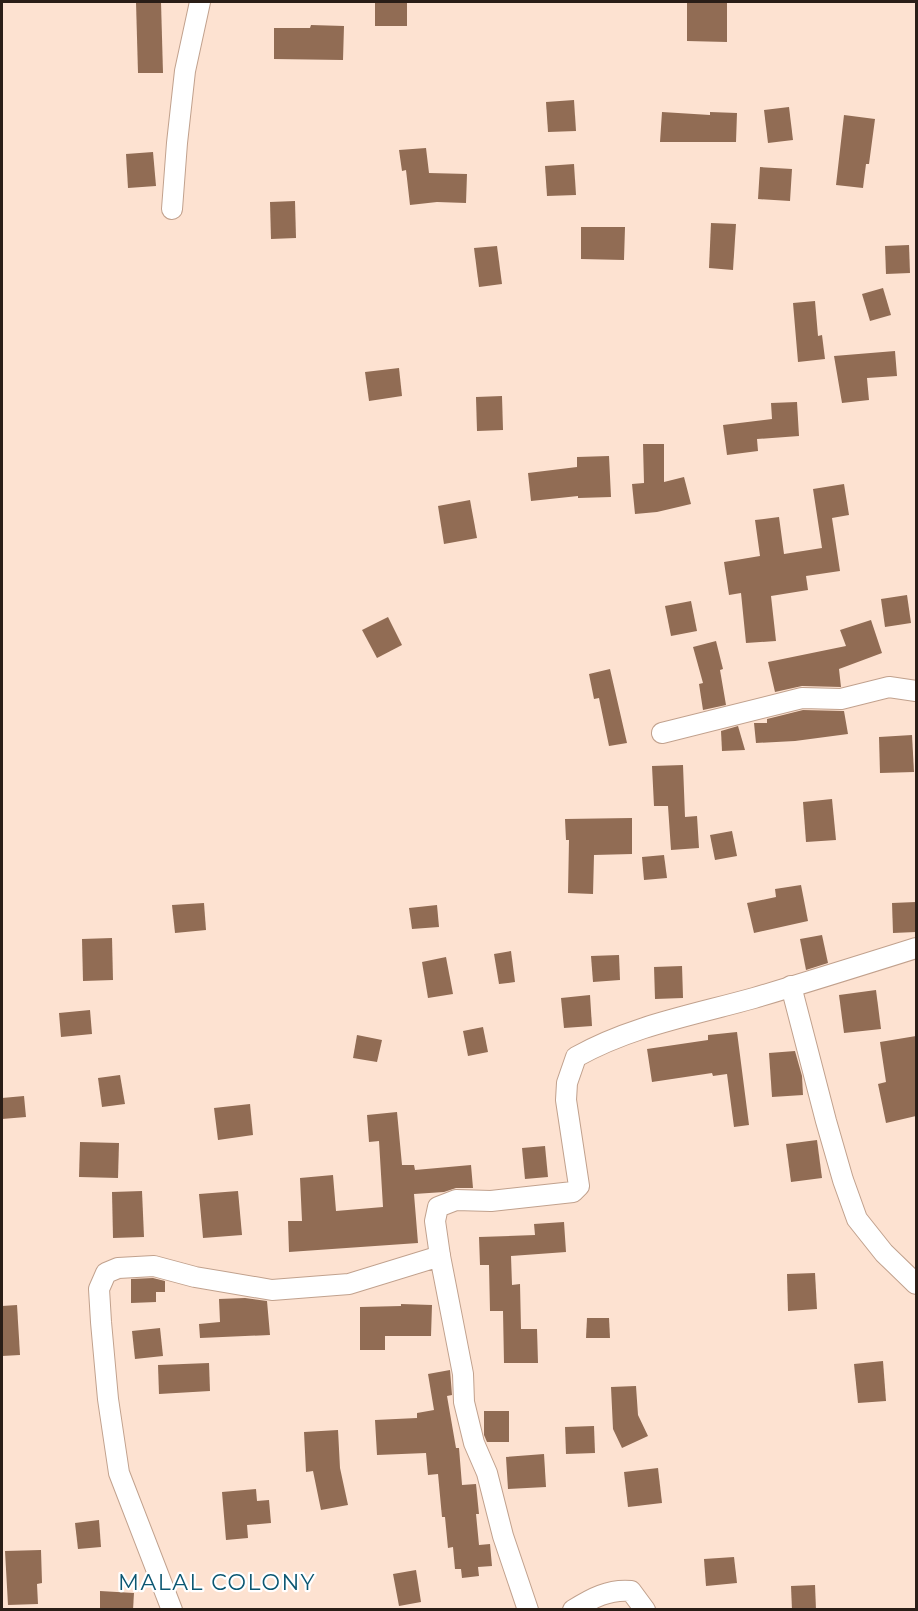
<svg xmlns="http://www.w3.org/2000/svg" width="918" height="1611" viewBox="0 0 918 1611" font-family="Montserrat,sans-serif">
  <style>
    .building { fill: #916c54 }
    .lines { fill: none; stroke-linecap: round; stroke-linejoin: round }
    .minor-casing { stroke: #c1a18d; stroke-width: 22 }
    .minor { stroke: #fff; stroke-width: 20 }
    .labels { text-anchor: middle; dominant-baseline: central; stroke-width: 4.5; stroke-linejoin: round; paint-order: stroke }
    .neighbourhood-label { font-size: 22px; letter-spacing: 1.5px; fill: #0c5772; stroke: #fff }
  </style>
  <rect width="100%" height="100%" fill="#fde2d1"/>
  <g class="building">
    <polygon points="136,2 161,2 163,73 138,73"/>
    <rect x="375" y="2" width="32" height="24"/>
    <polygon points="687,2 727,2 727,42 687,41"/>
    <polygon points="311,25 344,26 343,60 274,59 274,28 310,28"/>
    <polygon points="574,100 576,131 548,132 546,102"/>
    <polygon points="789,107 793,140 768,143 764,110"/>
    <polygon points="662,112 710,115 710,112 737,113 736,142 660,142"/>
    <polygon points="844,115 875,119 869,164 866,164 863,188 836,185"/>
    <polygon points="426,148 429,173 467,174 466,203 437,202 410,205 406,170 402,171 399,150"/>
    <polygon points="153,152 156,186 128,188 126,154"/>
    <polygon points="574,164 576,195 547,196 545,166"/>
    <polygon points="760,167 792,169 790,201 758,199"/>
    <polygon points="295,201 296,238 271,239 270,202"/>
    <polygon points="711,223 736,224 733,270 709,268"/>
    <polygon points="581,227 625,227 624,260 581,259"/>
    <polygon points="909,245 910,273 886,274 885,246"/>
    <polygon points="497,246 502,284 479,287 474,248"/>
    <polygon points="883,288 891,315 870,321 862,294"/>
    <polygon points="815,301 818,336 822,335 825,359 798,362 793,303"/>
    <polygon points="895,351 897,376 867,378 869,400 842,403 834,356"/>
    <polygon points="399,368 402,396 369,401 365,372"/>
    <polygon points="502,396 503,430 477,431 476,397"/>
    <polygon points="797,402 799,436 757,439 758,451 727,455 723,425 772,419 771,403"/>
    <polygon points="643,444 664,444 664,482 684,477 691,504 657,512 635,514 632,484 644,483"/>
    <polygon points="609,456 611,497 578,498 578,496 531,501 528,473 577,467 577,457"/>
    <polygon points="844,484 849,515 832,518 840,571 806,576 808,590 771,596 776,641 746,643 741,593 729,595 724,562 760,556 755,520 779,517 784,554 822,548 813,489"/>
    <polygon points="470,500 477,538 444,544 438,506"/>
    <polygon points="907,595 911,623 885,627 881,599"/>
    <polygon points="691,601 697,631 671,636 665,606"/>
    <polygon points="388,617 402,645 377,658 362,630"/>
    <polygon points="871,620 882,653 839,669 841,687 802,686 775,692 768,662 846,646 840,630"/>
    <polygon points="716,641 723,669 720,670 726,705 703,710 699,684 703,683 693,647"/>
    <polygon points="610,669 627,743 609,746 599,698 594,699 589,674"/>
    <polygon points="803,710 844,711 848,734 795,741 756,743 754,723 767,723 767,719"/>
    <polygon points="738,726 745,750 722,751 721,731"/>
    <polygon points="912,735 914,772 880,773 879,737"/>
    <polygon points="683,765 685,817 697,816 699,848 671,850 668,806 654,806 652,766"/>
    <polygon points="832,799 836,840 806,842 803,802"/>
    <polygon points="632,818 632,854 594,855 593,894 568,893 569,840 566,840 565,819"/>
    <polygon points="732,831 737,856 715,860 710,835"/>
    <polygon points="664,855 667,878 644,880 642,857"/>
    <polygon points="801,885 808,921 754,933 747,903 776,897 775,889"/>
    <polygon points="916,902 916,932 893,933 892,903"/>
    <polygon points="204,903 206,930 175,933 172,905"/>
    <polygon points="437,905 439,927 412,929 409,908"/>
    <polygon points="822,935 828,963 806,970 800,939"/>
    <polygon points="112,938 113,980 83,981 82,939"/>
    <polygon points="511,951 515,982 499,984 494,954"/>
    <polygon points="619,955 620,980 593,982 591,956"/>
    <polygon points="446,957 453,994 428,998 422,962"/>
    <polygon points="682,966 683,998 655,999 654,967"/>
    <polygon points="876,990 881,1029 844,1033 839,995"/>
    <polygon points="590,995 592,1026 564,1028 561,998"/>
    <polygon points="90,1010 92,1034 61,1037 59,1013"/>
    <polygon points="483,1027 488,1052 468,1056 463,1031"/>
    <polygon points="737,1032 749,1125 734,1127 727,1074 713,1076 712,1073 652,1082 647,1049 708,1040 708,1035"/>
    <polygon points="357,1035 382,1040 377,1062 353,1058"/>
    <polygon points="916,1036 916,1116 886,1123 878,1084 886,1082 880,1042"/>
    <polygon points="795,1051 802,1076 803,1095 772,1097 769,1053"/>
    <polygon points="120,1075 125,1104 102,1107 98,1078"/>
    <polygon points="24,1096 26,1117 2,1119 2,1098"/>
    <polygon points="250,1104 253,1135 218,1140 214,1108"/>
    <polygon points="397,1112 402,1165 414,1165 415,1170 471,1165 473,1188 456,1188 444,1192 414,1194 418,1243 289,1252 288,1221 302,1221 300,1178 333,1175 336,1211 383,1207 379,1141 369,1142 367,1115"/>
    <polygon points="817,1140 822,1178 791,1182 786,1144"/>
    <polygon points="80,1142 119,1143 118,1178 79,1177"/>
    <polygon points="545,1146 548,1177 525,1179 522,1148"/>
    <polygon points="142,1191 144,1237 113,1238 112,1192"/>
    <polygon points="238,1191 242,1235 203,1238 199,1194"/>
    <polygon points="564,1222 566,1252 511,1256 512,1285 520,1284 521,1329 537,1329 538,1363 504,1363 503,1311 490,1311 489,1265 480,1265 479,1237 535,1235 534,1224"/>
    <polygon points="815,1273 817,1309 788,1311 787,1274"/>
    <polygon points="153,1278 165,1281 165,1292 156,1292 156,1302 131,1303 131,1279"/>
    <polygon points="245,1298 267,1301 270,1335 200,1338 199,1324 220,1322 219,1299"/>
    <polygon points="401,1304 432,1305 431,1336 385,1336 385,1350 360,1350 360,1307 401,1306"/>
    <polygon points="17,1305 20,1355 2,1356 2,1306"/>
    <polygon points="587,1318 609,1318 610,1338 586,1338"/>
    <polygon points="160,1328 163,1356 135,1359 132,1331"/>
    <polygon points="883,1361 886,1401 858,1403 854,1364"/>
    <polygon points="209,1363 210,1391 159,1394 158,1365"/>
    <polygon points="450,1370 452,1395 447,1396 456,1448 459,1448 462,1485 476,1484 479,1514 476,1514 479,1545 490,1544 492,1566 478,1567 479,1576 462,1578 461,1569 455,1569 453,1547 448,1548 445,1517 442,1517 438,1474 428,1475 426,1453 377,1455 375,1420 417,1418 417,1413 434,1410 428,1374"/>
    <polygon points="636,1386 638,1415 648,1436 622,1448 613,1429 611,1387"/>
    <polygon points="484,1411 509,1411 509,1442 487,1442 484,1435"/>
    <polygon points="594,1426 595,1453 566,1454 565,1427"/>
    <polygon points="338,1430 340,1468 348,1505 321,1510 313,1471 306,1472 304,1432"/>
    <polygon points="544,1454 546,1487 508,1489 506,1457"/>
    <polygon points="658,1468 662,1503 628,1507 624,1472"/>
    <polygon points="256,1489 257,1501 269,1500 271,1523 247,1525 248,1538 226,1540 222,1492"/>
    <polygon points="99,1520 101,1547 78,1549 75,1523"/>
    <polygon points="41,1550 42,1583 37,1584 38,1604 8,1605 5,1551"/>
    <polygon points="734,1557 737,1583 706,1586 704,1559"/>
    <polygon points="416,1570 421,1602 399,1606 393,1574"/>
    <polygon points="815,1585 816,1610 792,1610 791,1586"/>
    <polygon points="100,1591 134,1593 133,1610 100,1610"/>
  </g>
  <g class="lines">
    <defs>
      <g id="minor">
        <polyline points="172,209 177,143 185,71 200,2"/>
        <polyline points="662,733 802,698 841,699 889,687 916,691"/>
        <polyline points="791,986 826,1121 843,1180 857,1219 884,1253 916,1284"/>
        <path d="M440 1256 435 1221 438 1207 456 1200 491 1201 573 1192 579 1186 566 1100 567 1083 576 1057C631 1026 693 1015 754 998 808 982 862 965 916 948"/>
        <polyline points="172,1610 119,1473 108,1399 101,1322 99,1289 106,1273 118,1268 154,1266 195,1277 272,1290 349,1284 440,1256 463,1374 464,1402 474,1443 487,1473 503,1536 528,1610"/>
        <path d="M573 1610C592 1598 609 1589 631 1591L645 1610"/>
      </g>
    </defs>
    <use href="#minor" class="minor-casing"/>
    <use href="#minor" class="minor"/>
  </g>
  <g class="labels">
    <g class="neighbourhood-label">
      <text x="217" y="1582">MALAL COLONY</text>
    </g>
  </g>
  <rect width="918" height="1611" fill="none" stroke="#2a1e17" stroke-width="6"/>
</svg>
